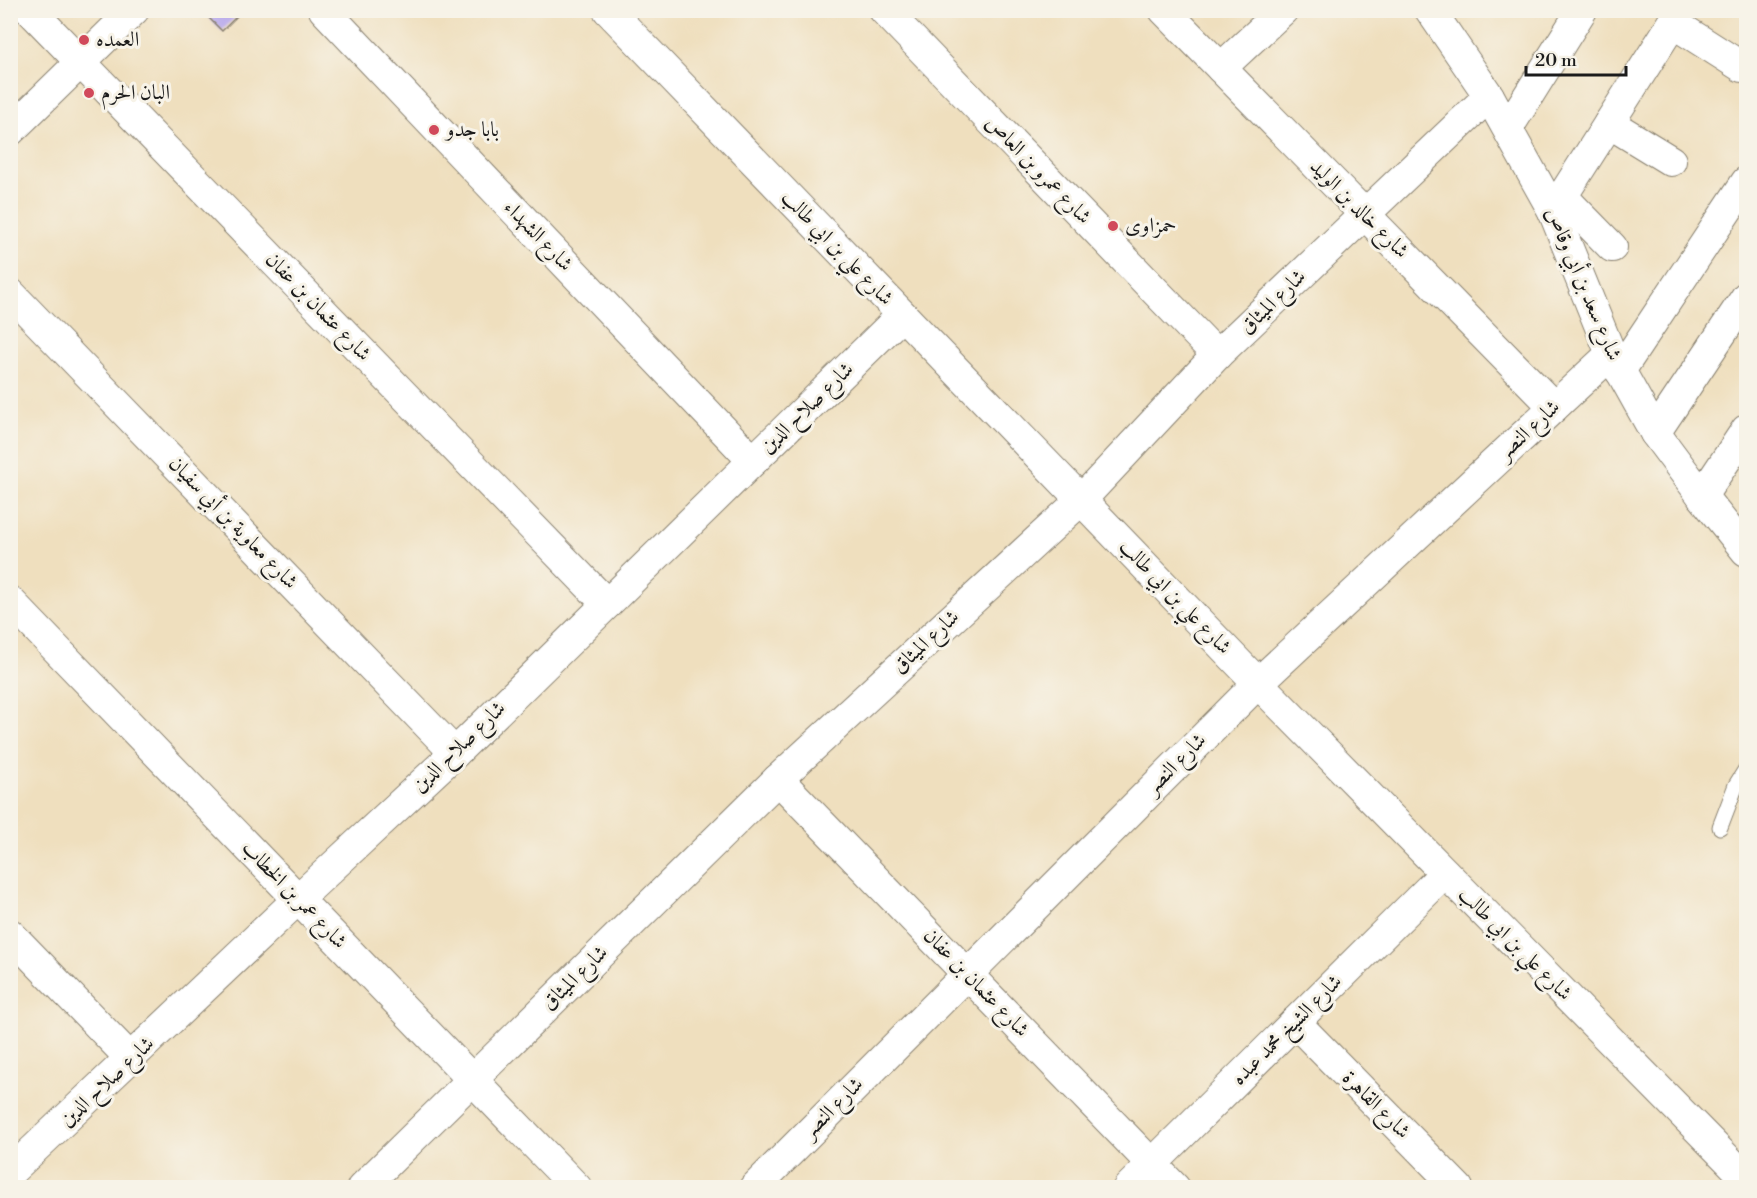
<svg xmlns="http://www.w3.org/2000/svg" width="1757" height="1198" viewBox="0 0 1757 1198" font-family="'Libre Bodoni',Amiri,serif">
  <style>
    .building { fill: #b1a1ec }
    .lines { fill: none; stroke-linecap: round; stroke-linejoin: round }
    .lane-casing { stroke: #867e6d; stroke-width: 17 }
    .street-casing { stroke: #867e6d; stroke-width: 32 }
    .lane { stroke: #fff; stroke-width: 15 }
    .street { stroke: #fff; stroke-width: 30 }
    .poi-dot { fill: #d1495b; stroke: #f7f3e8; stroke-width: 2 }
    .labels { text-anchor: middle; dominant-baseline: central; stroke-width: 6; stroke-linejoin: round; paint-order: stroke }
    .poi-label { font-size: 21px; fill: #1c1c1c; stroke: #f7f3e8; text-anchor: start }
    .street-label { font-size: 21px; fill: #1c1c1c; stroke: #f7f3e8 }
  </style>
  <rect width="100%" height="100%" fill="#f7f3e8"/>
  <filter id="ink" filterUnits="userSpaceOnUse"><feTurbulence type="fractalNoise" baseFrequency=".0167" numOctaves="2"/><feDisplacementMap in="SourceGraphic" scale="12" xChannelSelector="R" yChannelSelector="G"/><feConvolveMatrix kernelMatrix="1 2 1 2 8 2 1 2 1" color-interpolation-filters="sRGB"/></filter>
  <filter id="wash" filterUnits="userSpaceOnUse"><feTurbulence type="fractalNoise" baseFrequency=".008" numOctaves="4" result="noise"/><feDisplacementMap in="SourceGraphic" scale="24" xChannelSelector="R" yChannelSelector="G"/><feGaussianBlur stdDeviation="1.35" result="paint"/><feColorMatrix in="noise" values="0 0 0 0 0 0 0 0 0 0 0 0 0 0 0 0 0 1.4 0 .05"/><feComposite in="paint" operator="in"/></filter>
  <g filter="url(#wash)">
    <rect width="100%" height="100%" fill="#efdfbe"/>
    <g id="blocks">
      <polygon class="building" points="201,10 243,10 222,31"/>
    </g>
  </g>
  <g filter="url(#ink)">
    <use href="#blocks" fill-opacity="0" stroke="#867e6d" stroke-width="1.5"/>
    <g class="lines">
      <defs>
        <polyline id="lane" points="1720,827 1736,785 1746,769"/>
        <g id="street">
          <polyline points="30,10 607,604"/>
          <polyline points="324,10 753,461"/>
          <polyline points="608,10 1258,683 1746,1178"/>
          <polyline points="884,10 1217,355"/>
          <polyline points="1164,10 1554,407"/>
          <polyline points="1430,10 1489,96 1553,211 1611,354 1655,433 1702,496 1746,551"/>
          <polyline points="1673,23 1742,67"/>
          <polyline points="1221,68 1283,10"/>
          <polyline points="1609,123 1671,161"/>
          <polyline points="1508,128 1582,10"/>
          <polyline points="10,131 134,10"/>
          <polyline points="1562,196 1612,247"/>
          <polyline points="1553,211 1681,10"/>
          <polyline points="10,293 455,753"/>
          <polyline points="1620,371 1746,182"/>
          <polyline points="1655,433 1746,297"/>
          <polyline points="1702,496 1746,430"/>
          <polyline points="10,601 577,1188"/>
          <polyline points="778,779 1175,1188"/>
          <polyline points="10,934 131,1059"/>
          <polyline points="1295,1022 1458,1188"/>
          <polyline points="10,1172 298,899 455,753 902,315"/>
          <polyline points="362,1188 778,779 1081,500 1217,355 1489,96"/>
          <polyline points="754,1188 1258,683 1611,354"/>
          <polyline points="1128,1188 1445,873"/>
        </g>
      </defs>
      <use href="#lane" class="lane-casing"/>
      <use href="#street" class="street-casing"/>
      <use href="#lane" class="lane"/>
      <use href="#street" class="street"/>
    </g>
  </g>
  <g class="poi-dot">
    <circle cx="84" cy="40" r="6"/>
    <circle cx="89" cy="93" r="6"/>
    <circle cx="434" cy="130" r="6"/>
    <circle cx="1113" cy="226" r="6"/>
  </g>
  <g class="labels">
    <g class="poi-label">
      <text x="96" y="40">العمده</text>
      <text x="101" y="93">البان الحرم</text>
      <text x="446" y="130">بابا جدو</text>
      <text x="1125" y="226">حمزاوى</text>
    </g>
    <g class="street-label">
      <text transform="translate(1038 170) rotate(46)">شارع عمرو بن العاص</text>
      <text transform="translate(1359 209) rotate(45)">شارع خالد بن الوليد</text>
      <text transform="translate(538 236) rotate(46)">شارع الشهداء</text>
      <text transform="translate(837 248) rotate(46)">شارع علي بن ابي طالب</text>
      <text transform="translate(1583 284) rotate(67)">شارع سعد بن أبي وقاص</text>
      <text transform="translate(1273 302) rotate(-44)">شارع الميثاق</text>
      <text transform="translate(318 307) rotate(46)">شارع عثمان بن عفان</text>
      <text transform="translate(807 408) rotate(-44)">شارع صلاح الدين</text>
      <text transform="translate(1529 430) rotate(-43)">شارع النصر</text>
      <text transform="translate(233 523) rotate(46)">شارع معاوية بن أبي سفيان</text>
      <text transform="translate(1175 597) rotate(46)">شارع علي بن ابي طالب</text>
      <text transform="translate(926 642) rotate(-43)">شارع الميثاق</text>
      <text transform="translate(459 747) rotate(-44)">شارع صلاح الدين</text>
      <text transform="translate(1176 764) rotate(-45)">شارع النصر</text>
      <text transform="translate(294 895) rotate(46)">شارع عمر بن الخطاب</text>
      <text transform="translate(1515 944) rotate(45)">شارع علي بن ابي طالب</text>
      <text transform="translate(575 978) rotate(-44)">شارع الميثاق</text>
      <text transform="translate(976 983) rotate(46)">شارع عثمان بن عفان</text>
      <text transform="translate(1287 1030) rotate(-45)">شارع الشيخ محمد عبده</text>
      <text transform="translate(107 1082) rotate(-43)">شارع صلاح الدين</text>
      <text transform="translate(1376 1105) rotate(45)">شارع القاهرة</text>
      <text transform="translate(833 1108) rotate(-45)">شارع النصر</text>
    </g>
  </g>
  <rect width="1757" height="1198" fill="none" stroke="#f7f3e8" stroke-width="36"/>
  <path d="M1526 66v9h100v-9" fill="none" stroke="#1c1c1c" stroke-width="3"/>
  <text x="1535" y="66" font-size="18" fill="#1c1c1c" stroke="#f7f3e8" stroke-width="4.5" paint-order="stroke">20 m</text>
</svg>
